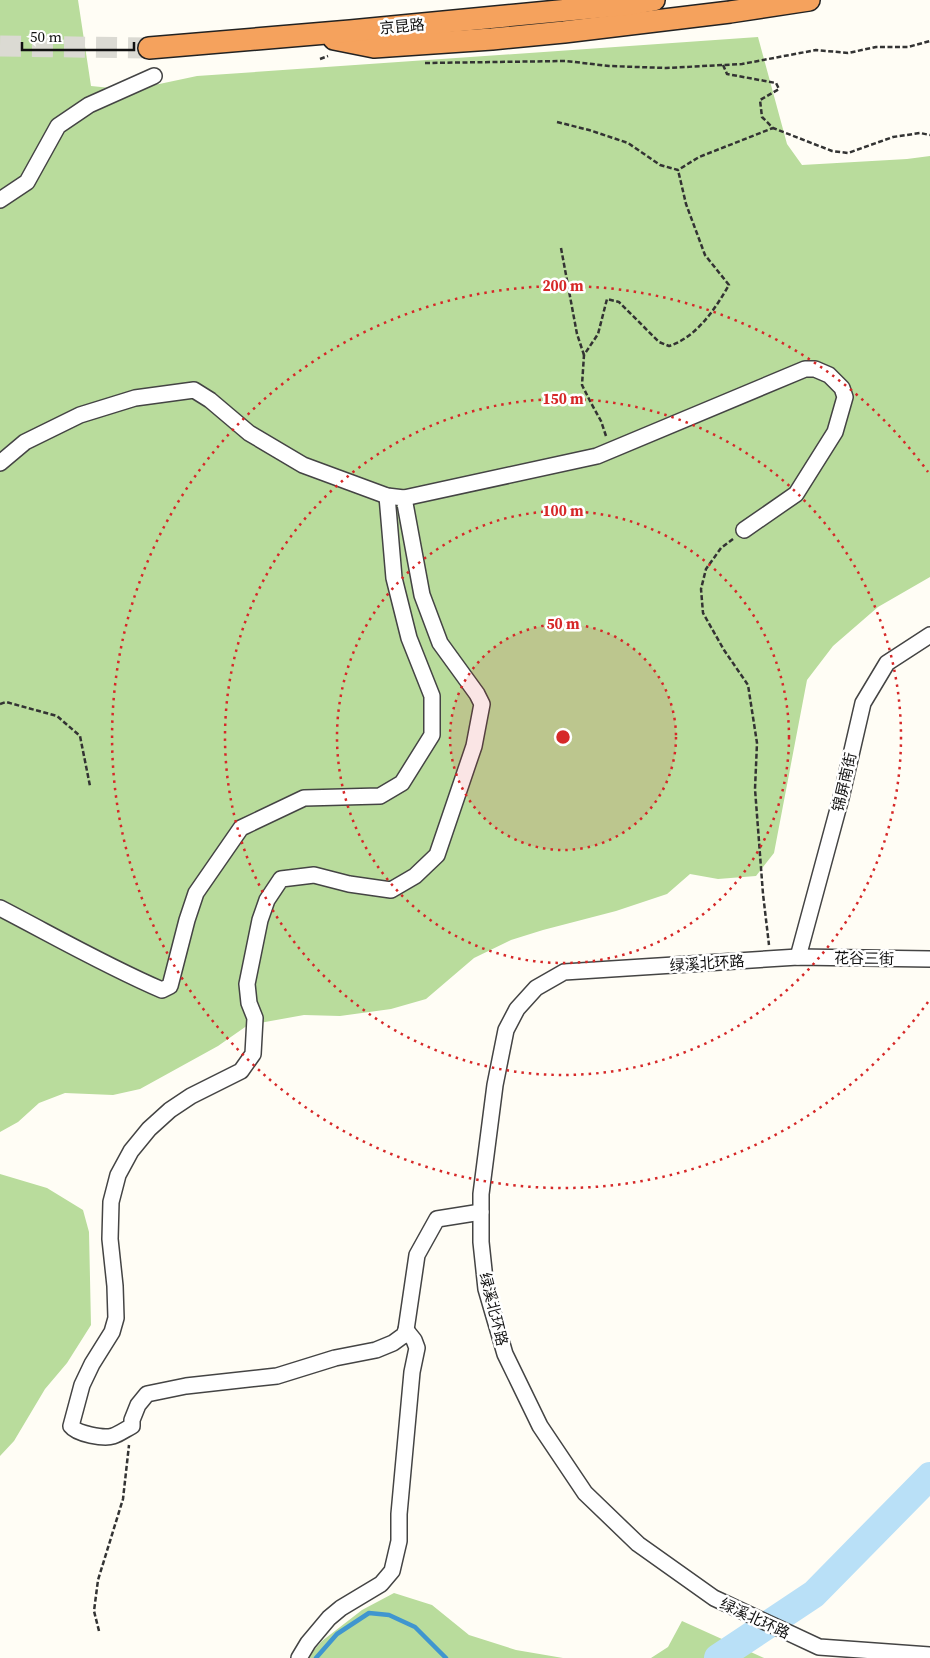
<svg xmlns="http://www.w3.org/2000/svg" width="930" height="1658" viewBox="0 0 930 1658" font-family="'Source Serif 4','Noto Sans SC',serif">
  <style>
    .forest { fill: #b9dc9c }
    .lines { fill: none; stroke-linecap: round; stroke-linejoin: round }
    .stream { stroke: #3f96cf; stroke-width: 4.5 }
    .river { stroke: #b9e0f7; stroke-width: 28 }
    .highway-tunnel { stroke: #dbdad3; stroke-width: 21; stroke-dasharray: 21 11; stroke-linecap: butt }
    .minor-casing { stroke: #444; stroke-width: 18 }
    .highway-casing { stroke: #222; stroke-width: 24 }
    .path { stroke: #333; stroke-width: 2.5; stroke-dasharray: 5 2.5; stroke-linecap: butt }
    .minor { stroke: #fff; stroke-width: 15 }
    .highway { stroke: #f5a25d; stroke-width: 21 }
    .ring { fill: none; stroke: #d62828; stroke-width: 2.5; stroke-dasharray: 2.5 5 }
    .labels { text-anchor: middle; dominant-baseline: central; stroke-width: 5; stroke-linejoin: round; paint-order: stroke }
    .street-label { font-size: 15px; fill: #111; stroke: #fff }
    .centre { fill: #d62828; stroke: #fff; stroke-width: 2.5 }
    .ring-label { font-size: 15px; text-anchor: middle; font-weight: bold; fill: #d62828; stroke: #fff; stroke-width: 5; stroke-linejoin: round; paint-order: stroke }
  </style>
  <rect width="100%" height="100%" fill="#fffdf5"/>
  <g class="forest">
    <polygon points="0,0 78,0 91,86 131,90 197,76 758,37 787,144 802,165 907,159 930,156 930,577 878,607 833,646 807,680 774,853 756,876 718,879 690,874 667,894 616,911 543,930 511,940 474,958 426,999 391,1009 340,1016 304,1015 248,1025 218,1046 140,1089 113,1095 65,1093 39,1103 18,1122 0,1132"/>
    <polygon points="0,1174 47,1188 83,1210 89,1232 91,1325 67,1363 45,1389 14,1441 0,1456"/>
    <polygon points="394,1593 432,1605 469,1635 516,1650 563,1658 307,1658 322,1641 362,1610"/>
    <polygon points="682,1621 764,1658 651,1658 668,1647"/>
  </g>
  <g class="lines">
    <polyline class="stream" points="316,1658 337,1634 369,1613 389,1615 415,1627 446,1658"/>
    <polyline class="river" points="718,1658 814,1594 930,1476"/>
    <polyline class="highway-tunnel" points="0,46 149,48"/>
    <defs>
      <g id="minor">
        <polyline points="0,200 27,182 58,126 89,105 154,76"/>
        <path d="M0 463 25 442 80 415 135 398 194 390 210 400 249 433 303 465 387 496 404 498 422 595 440 643 477 694 482 704 474 746 437 855 415 876 391 890 349 884 314 875 281 879 267 900 260 920 247 984 249 1003 255 1018 253 1054 241 1071 191 1096 170 1110 149 1129 131 1151 118 1175 111 1202 110 1239 115 1286 116 1318 112 1332 92 1364 82 1385 71 1426C77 1434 104 1439 113 1436 119 1434 126 1429 132 1426V1420L138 1405 147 1394 186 1386 277 1376 335 1358 376 1350 393 1343 404 1335 406 1330 417 1255 437 1219 481 1212"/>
        <polyline points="404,498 597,456 805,369 815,369 829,375 842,388 845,397 835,432 796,494 744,530"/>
        <path d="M0 908C54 936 106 966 162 990L170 986 187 920 196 893 241 828 304 798 380 796 402 783 432 735V696L409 638 394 578 387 496"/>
        <polyline points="798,957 841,798 863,703 887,663 930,635"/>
        <polyline points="930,959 798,957 564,972 536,988 517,1009 506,1030 495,1085 481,1194 481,1242 486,1289 505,1354 540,1426 585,1493 638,1544 714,1598 819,1647 930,1655"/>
        <polyline points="299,1658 308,1643 329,1618 341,1608 381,1584 392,1571 399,1541 399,1514 412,1372 417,1348 414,1340 406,1330"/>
      </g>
      <g id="highway">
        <polyline points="334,39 374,47 492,39 564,32 730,12 809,0"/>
        <polyline points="149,48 350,31 631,4 654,0"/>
      </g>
    </defs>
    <use href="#minor" class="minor-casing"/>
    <use href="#highway" class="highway-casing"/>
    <g class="path">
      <polyline points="320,59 328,56"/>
      <polyline points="425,63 566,61 609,66 666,68 742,64 816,50 848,53 876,47 908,47 930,41"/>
      <polyline points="723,65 727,74 776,83 779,89 760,100 762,117 773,128 832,151 848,153 893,137 920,133 930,135"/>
      <polyline points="557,122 589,130 628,143 660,165 678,170 699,157 773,128"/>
      <polyline points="561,248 577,334 584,355"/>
      <path d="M606 436 601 421 591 403 582 385 584 355 598 334 607 299 619 302 659 342 669 346C697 337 715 309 729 285L705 255 686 204 678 170"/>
      <polyline points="733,539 721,548 706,569 701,589 703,613 724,650 748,685 757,743 755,789 763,894 769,945"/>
      <polyline points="0,704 6,702 57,716 80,736 90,786"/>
      <polyline points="99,1631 94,1611 98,1580 123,1499 129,1445"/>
    </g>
    <use href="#minor" class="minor"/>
    <use href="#highway" class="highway"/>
  </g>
  <circle cx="563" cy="737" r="113" fill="#d62828" fill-opacity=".12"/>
  <g class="ring">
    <circle cx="563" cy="737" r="113"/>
    <circle cx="563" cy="737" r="226"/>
    <circle cx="563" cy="737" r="338"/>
    <path d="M928 1002A451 451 0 1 1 928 472"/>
  </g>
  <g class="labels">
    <g class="street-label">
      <text transform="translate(402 26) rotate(-5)">京昆路</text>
      <text transform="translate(844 782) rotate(-77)">锦屏南街</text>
      <text transform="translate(864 958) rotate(1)">花谷三街</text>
      <text transform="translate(707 963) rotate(-4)">绿溪北环路</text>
      <text transform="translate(494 1309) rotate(76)">绿溪北环路</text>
      <text transform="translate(755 1618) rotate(25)">绿溪北环路</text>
    </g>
  </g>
  <circle cx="563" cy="737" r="8" class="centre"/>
  <g class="ring-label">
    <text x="563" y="291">200 m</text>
    <text x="563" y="404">150 m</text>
    <text x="563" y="516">100 m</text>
    <text x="563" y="629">50 m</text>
  </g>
  <path d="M22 42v8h112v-8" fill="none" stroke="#111111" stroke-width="2.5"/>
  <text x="30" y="42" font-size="15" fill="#111111" stroke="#ffffff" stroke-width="4" paint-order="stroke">50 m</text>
</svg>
